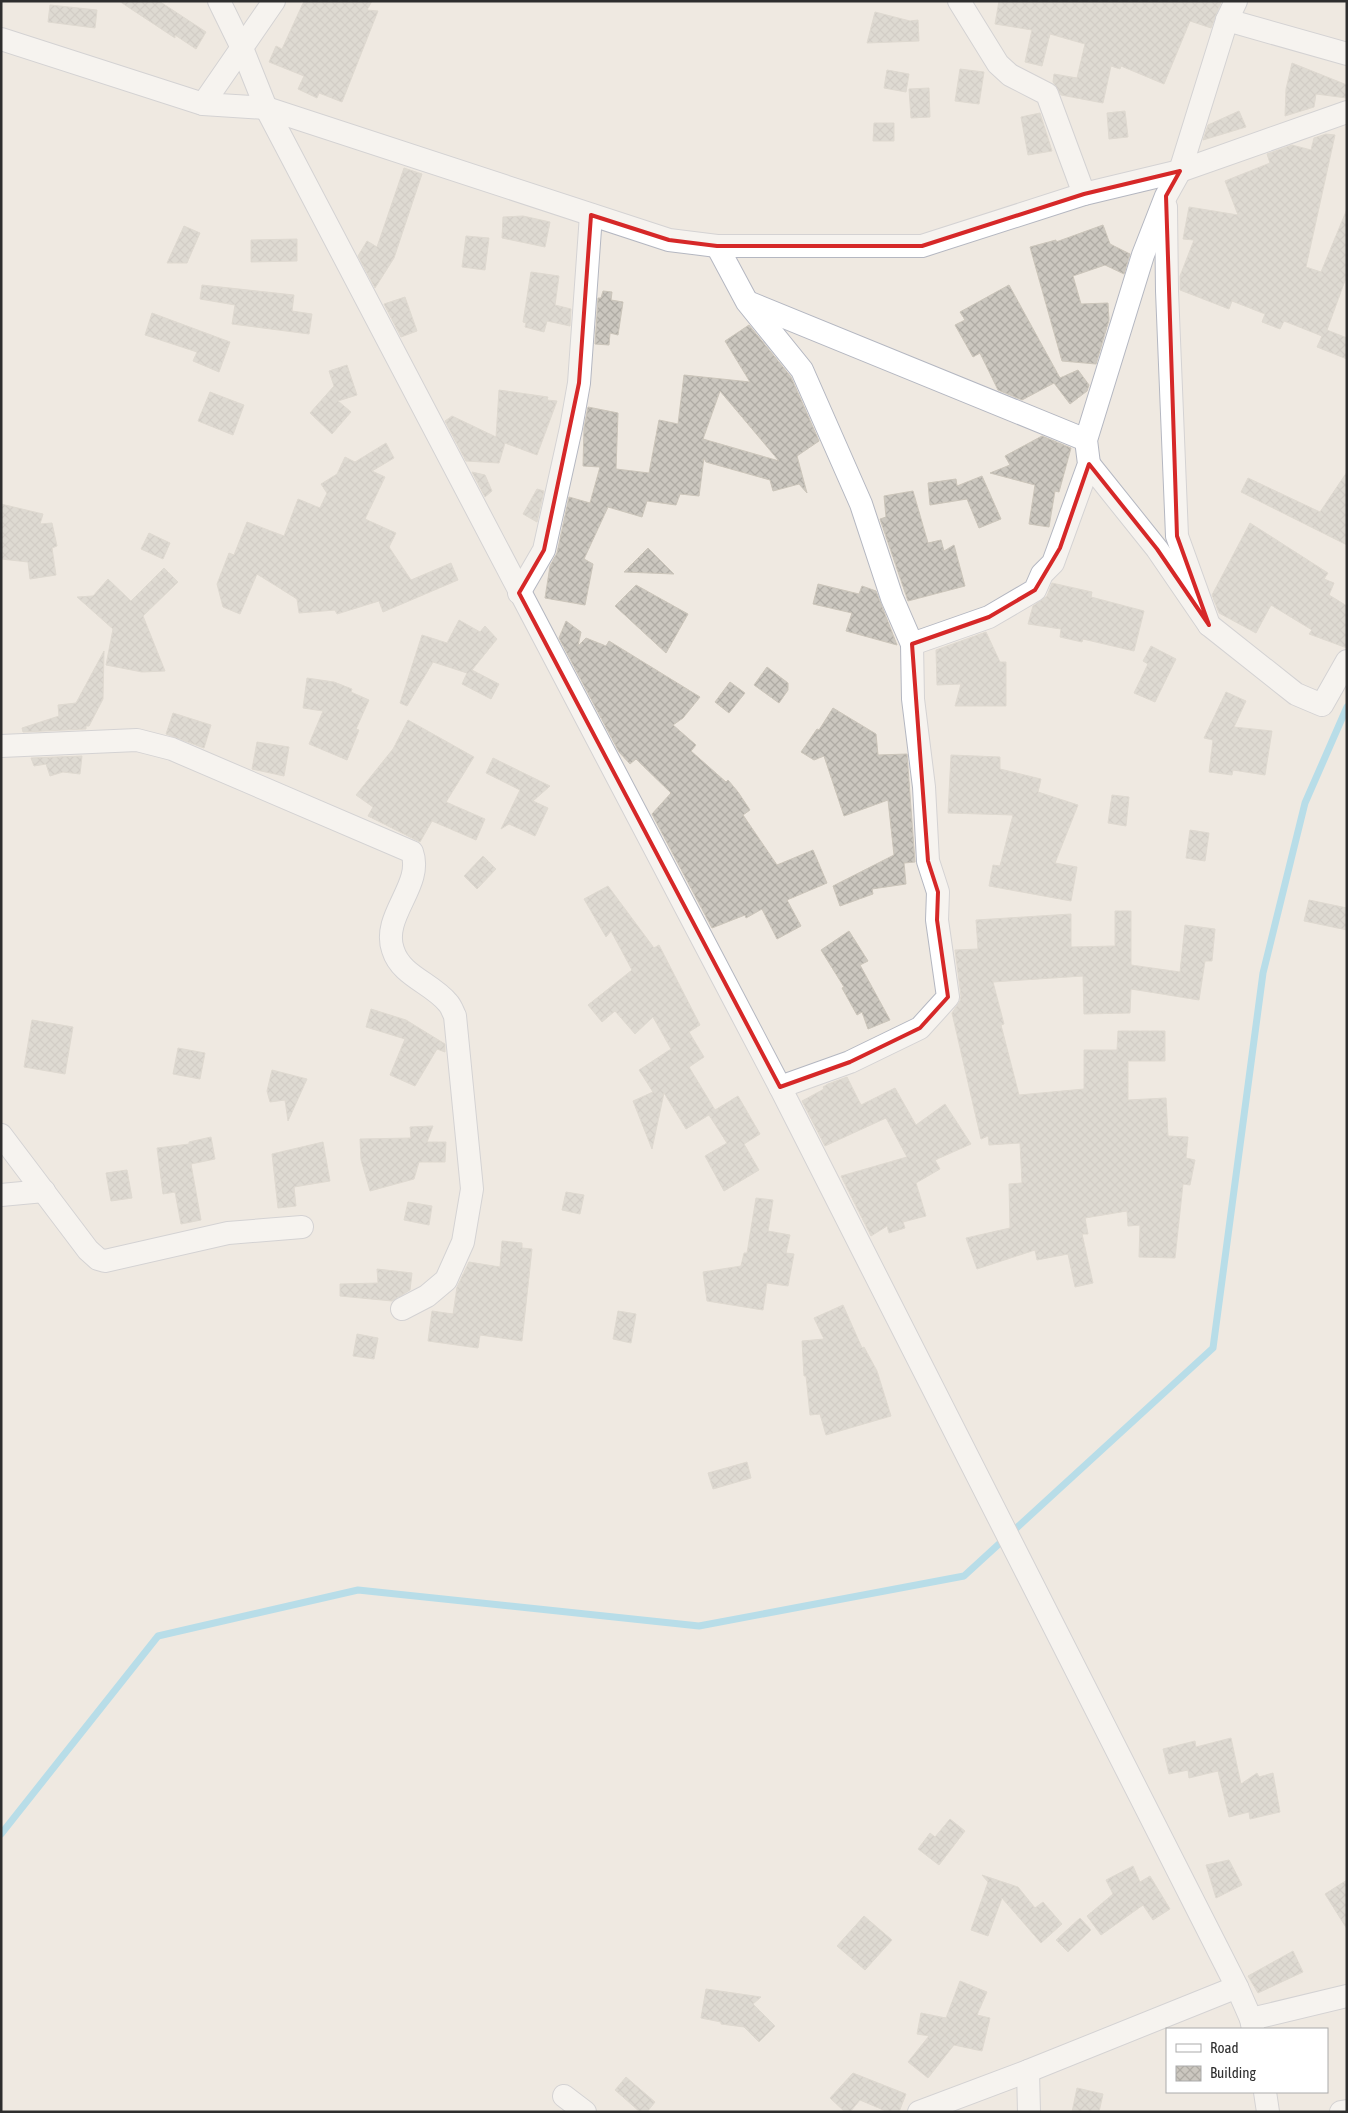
<svg xmlns="http://www.w3.org/2000/svg" width="1348" height="2113" viewBox="0 0 1348 2113" font-family="'Asap Condensed',sans-serif">
  <style>
    .lines { fill: none; stroke-linecap: round; stroke-linejoin: round }
    .stream { stroke: #75cff0; stroke-width: 7 }
    .building { fill: url(#building-cross-hatch); stroke: #cbc5ba; fill-rule: evenodd }
    .minor-casing { stroke: #b4b7c1; stroke-width: 24 }
    .minor { stroke: #fff; stroke-width: 22 }
    .marked { fill: none; stroke: #d62828; stroke-width: 4; stroke-linejoin: round }
  </style>
  <defs>
    <pattern id="building-cross-hatch" width="8" height="8" patternUnits="userSpaceOnUse" patternTransform="scale(1.25)"><rect width="8" height="8" fill="#cbc7bf"/><path d="M0 0l8 8M0 8l8-8" fill="none" stroke="#afaba4"/></pattern>
  </defs>
  <rect width="100%" height="100%" fill="#efe9e1"/>
  <g class="lines">
    <polyline class="stream" points="1,1834 158,1636 358,1590 699,1626 964,1576 1213,1348 1263,973 1305,803 1347,707"/>
  </g>
  <g class="building">
    <polygon points="119,1 159,1 206,32 196,49 175,35 175,38"/>
    <polygon points="304,1 372,1 367,10 378,11 342,102 319,93 317,98 298,89 304,76 269,62 276,46 282,49"/>
    <polygon points="999,1 1218,1 1221,2 1211,28 1190,21 1164,84 1121,66 1120,69 1111,66 1103,103 1061,95 1053,82 1054,74 1077,78 1085,44 1050,34 1042,66 1025,62 1032,30 995,24"/>
    <polygon points="50,5 97,10 95,28 48,22"/>
    <polygon points="875,12 910,21 918,20 919,41 867,43"/>
    <polygon points="1292,63 1347,85 1347,98 1316,94 1314,107 1285,116 1286,89"/>
    <polygon points="960,69 984,72 979,104 955,101"/>
    <polygon points="887,70 909,74 906,92 884,88"/>
    <polygon points="929,88 930,117 911,118 909,89"/>
    <polygon points="1125,111 1128,137 1109,139 1107,113"/>
    <polygon points="1239,111 1246,127 1203,140 1208,125"/>
    <polygon points="1040,113 1052,151 1028,155 1021,117"/>
    <polygon points="874,123 894,123 894,141 873,141"/>
    <polygon points="1326,134 1335,135 1306,267 1321,272 1347,209 1347,275 1327,330 1347,338 1347,359 1317,347 1322,336 1284,321 1280,329 1262,322 1265,314 1232,301 1229,309 1180,290 1180,276 1194,240 1183,239 1189,207 1238,215 1225,181 1270,163 1267,154 1292,145 1311,150 1314,138"/>
    <polygon points="404,168 422,174 394,258 375,288 358,256 367,241 377,247"/>
    <polygon points="523,216 550,222 545,247 502,238 503,217"/>
    <polygon points="1103,225 1110,244 1130,254 1124,274 1105,265 1073,276 1081,304 1108,303 1109,320 1096,364 1062,361 1030,247 1056,240 1056,242"/>
    <polygon points="184,226 200,233 187,263 167,263"/>
    <polygon points="466,236 489,238 485,270 462,267"/>
    <polygon points="297,239 297,261 251,262 251,240"/>
    <polygon points="531,272 559,276 555,305 571,309 570,326 547,321 544,332 525,327 526,323 523,322"/>
    <polygon points="202,285 294,295 292,311 312,314 309,334 232,324 235,305 200,299"/>
    <polygon points="1009,285 1060,378 1078,370 1089,385 1087,391 1070,404 1054,383 1022,400 998,390 980,353 973,357 955,325 965,320 960,312"/>
    <polygon points="603,291 612,292 611,300 623,302 618,335 610,333 609,345 595,344 598,298 601,298"/>
    <polygon points="405,297 417,331 401,337 384,304"/>
    <polygon points="152,313 230,342 219,372 193,361 197,352 145,335"/>
    <path d="M749 325 791 377 819 441 797 456 807 493 799 484 773 491 770 480 706 462 704 458 699 496 680 494 676 505 647 501 642 517 608 507 584 559 593 564 585 605 545 598 550 566 557 553 569 497 590 503 600 467 583 466 584 428 588 407 618 413 616 469 649 473 659 420 678 424 684 375 750 382 725 341ZM720 391 742 417 779 461 703 439Z"/>
    <polygon points="347,365 357,395 338,401 351,412 332,434 310,413 334,386 329,371"/>
    <polygon points="499,390 548,397 547,400 557,401 537,455 505,443 499,463 466,461 445,421 452,416 496,437"/>
    <polygon points="210,392 244,405 233,435 198,421"/>
    <polygon points="1042,436 1071,448 1059,492 1055,491 1049,527 1029,524 1035,485 990,473 1010,465 1005,456"/>
    <polygon points="386,443 394,458 372,471 385,477 365,519 396,533 389,547 411,580 451,563 458,580 383,612 379,601 337,614 335,610 299,613 297,599 257,574 240,614 223,607 217,584 229,553 234,555 247,522 284,536 298,499 320,508 327,493 321,484 337,474 345,457 355,462"/>
    <polygon points="472,472 485,475 492,491 485,497"/>
    <polygon points="1347,472 1347,545 1241,492 1248,478 1320,512"/>
    <polygon points="982,476 1001,519 979,528 967,499 930,505 928,483 956,479 957,486"/>
    <polygon points="537,489 544,491 537,522 523,514"/>
    <polygon points="913,491 928,543 941,540 944,551 954,545 965,586 908,601 880,519 886,517 884,496"/>
    <polygon points="1,504 43,514 40,524 52,523 57,546 52,548 56,575 30,579 28,562 1,559"/>
    <polygon points="1250,523 1328,573 1324,579 1334,583 1329,595 1347,606 1347,648 1309,634 1312,630 1271,605 1256,633 1219,613 1212,595"/>
    <polygon points="149,533 170,543 163,559 141,549"/>
    <polygon points="648,548 674,574 624,572"/>
    <polygon points="164,568 178,582 143,616 165,671 142,672 106,665 113,629 77,597 93,596 108,579 131,601"/>
    <polygon points="1052,583 1092,592 1091,597 1144,611 1134,651 1083,639 1082,642 1060,637 1061,629 1028,624 1033,606 1047,596"/>
    <polygon points="818,584 859,594 862,586 876,591 897,645 846,631 852,613 813,604"/>
    <polygon points="636,585 688,614 666,653 615,606"/>
    <polygon points="459,620 480,632 485,626 497,639 472,670 499,684 491,699 462,684 467,673 433,662 407,706 400,703 422,635 447,643"/>
    <polygon points="566,621 581,632 578,646 586,638 606,646 609,641 700,697 683,718 673,725 696,745 691,751 726,782 728,780 738,792 750,810 743,815 777,865 813,850 827,883 787,900 801,926 777,939 762,909 746,918 745,915 712,928 652,814 671,793 636,759 630,764 619,752 559,638"/>
    <polygon points="986,632 1000,662 1006,662 1006,706 955,706 961,684 937,685 936,650"/>
    <polygon points="1151,646 1176,659 1155,702 1134,693 1148,664 1143,661"/>
    <polygon points="104,651 103,699 89,726 86,726 86,729 23,732 22,728 59,716 58,705 76,703"/>
    <polygon points="767,667 788,683 788,690 779,703 754,685"/>
    <polygon points="307,678 334,682 352,689 351,692 369,700 356,729 359,730 347,760 309,744 323,711 303,708"/>
    <polygon points="730,682 745,693 729,713 715,702"/>
    <polygon points="1226,692 1246,701 1234,727 1272,731 1265,775 1233,770 1232,775 1209,772 1213,740 1204,738"/>
    <polygon points="833,708 876,734 878,755 907,754 915,862 904,863 906,884 872,889 873,894 840,906 833,886 894,855 888,800 844,816 824,756 814,760 801,752 817,729 819,730"/>
    <polygon points="173,713 211,725 204,748 166,734"/>
    <polygon points="408,720 474,757 446,802 485,819 476,840 432,821 420,842 368,816 373,807 356,795 393,749"/>
    <polygon points="257,742 289,747 284,776 252,769"/>
    <polygon points="951,755 1000,757 1000,769 1041,779 1038,792 1078,805 1055,863 1077,867 1071,901 989,886 993,865 1000,866 1013,815 948,813"/>
    <polygon points="82,756 80,774 63,772 50,776 46,764 34,766 31,758"/>
    <polygon points="493,758 550,786 533,801 548,808 535,836 509,824 501,829 520,790 486,773"/>
    <polygon points="1112,795 1129,797 1126,826 1108,823"/>
    <polygon points="1190,830 1209,833 1205,861 1186,858"/>
    <polygon points="483,856 496,869 477,889 464,876"/>
    <polygon points="608,886 654,948 659,945 700,1025 689,1032 704,1057 689,1067 715,1110 738,1096 760,1134 744,1144 759,1170 724,1191 705,1156 727,1143 709,1115 686,1129 664,1093 652,1149 633,1101 653,1092 639,1070 671,1049 653,1017 635,1034 615,1011 602,1022 588,1005 632,970 611,931 606,937 584,899"/>
    <polygon points="1309,900 1347,908 1347,930 1304,921"/>
    <polygon points="1115,911 1131,911 1131,965 1180,972 1185,925 1215,929 1212,961 1205,961 1199,1000 1131,989 1130,1013 1084,1014 1083,976 993,982 1004,1024 1001,1025 1019,1095 1084,1089 1084,1050 1117,1050 1118,1031 1165,1031 1165,1061 1128,1061 1128,1100 1166,1098 1168,1136 1188,1137 1186,1158 1195,1160 1190,1185 1183,1184 1175,1258 1139,1257 1140,1225 1128,1226 1127,1211 1085,1218 1088,1234 1082,1234 1093,1283 1075,1287 1068,1254 1037,1260 1035,1250 977,1269 966,1238 1010,1228 1009,1184 1022,1183 1020,1143 989,1145 988,1136 981,1139 952,1013 960,1001 961,996 955,950 978,949 976,920 1071,914 1071,947 1115,946"/>
    <polygon points="849,931 868,961 860,965 890,1020 868,1029 862,1012 857,1015 842,988 844,987 821,950"/>
    <polygon points="371,1009 406,1020 445,1044 445,1052 437,1049 415,1086 390,1075 405,1039 366,1027"/>
    <polygon points="32,1020 73,1027 65,1074 24,1067"/>
    <polygon points="178,1048 205,1053 200,1079 173,1074"/>
    <polygon points="272,1070 307,1079 288,1121 285,1100 270,1102 267,1091"/>
    <polygon points="847,1077 861,1105 895,1088 916,1125 945,1104 971,1144 935,1160 940,1169 916,1183 926,1216 903,1222 905,1228 889,1233 887,1226 871,1236 841,1176 907,1157 886,1118 825,1146 802,1101 824,1089 823,1087 828,1084"/>
    <polygon points="433,1126 427,1142 446,1142 445,1162 419,1162 414,1179 370,1191 361,1160 360,1139 411,1138 410,1127"/>
    <polygon points="211,1137 215,1159 191,1164 201,1220 181,1224 175,1192 163,1194 157,1148 189,1144 189,1142"/>
    <polygon points="323,1142 330,1181 294,1187 296,1206 278,1208 272,1154"/>
    <polygon points="127,1170 132,1198 111,1201 106,1173"/>
    <polygon points="566,1192 584,1195 580,1214 562,1210"/>
    <polygon points="756,1198 773,1200 768,1231 790,1235 786,1253 794,1254 788,1286 767,1283 763,1310 707,1301 703,1272 741,1266 744,1253 747,1253"/>
    <polygon points="408,1202 432,1206 429,1225 404,1220"/>
    <polygon points="502,1241 522,1243 522,1248 532,1249 522,1341 480,1335 478,1348 428,1341 432,1311 453,1314 457,1287 469,1262 500,1267"/>
    <polygon points="377,1269 412,1273 410,1290 392,1301 340,1296 340,1284 378,1283"/>
    <polygon points="843,1305 862,1348 864,1347 877,1371 891,1416 826,1435 820,1414 810,1415 806,1376 804,1376 802,1341 824,1339 814,1318"/>
    <polygon points="618,1311 636,1314 631,1343 613,1339"/>
    <polygon points="357,1334 378,1338 374,1359 353,1356"/>
    <polygon points="747,1462 751,1478 713,1489 708,1473"/>
    <polygon points="1231,1738 1241,1784 1257,1773 1259,1777 1273,1773 1280,1812 1250,1819 1249,1812 1229,1817 1218,1771 1189,1778 1188,1770 1169,1774 1163,1749 1195,1741 1196,1747"/>
    <polygon points="950,1819 965,1831 939,1865 918,1849 930,1833 935,1837"/>
    <polygon points="1229,1860 1242,1885 1216,1898 1206,1865"/>
    <polygon points="1133,1866 1140,1882 1150,1876 1170,1909 1153,1920 1143,1905 1101,1935 1087,1916 1113,1894 1106,1880"/>
    <polygon points="982,1875 1018,1887 1035,1908 1043,1902 1062,1924 1041,1943 1002,1898 988,1936 971,1930 988,1882"/>
    <polygon points="1347,1880 1347,1929 1325,1894"/>
    <polygon points="864,1916 892,1940 865,1970 837,1946"/>
    <polygon points="1080,1918 1091,1930 1068,1952 1056,1940"/>
    <polygon points="1293,1951 1303,1972 1258,1993 1248,1976"/>
    <polygon points="960,1981 987,1992 977,2015 990,2018 982,2051 954,2045 928,2078 908,2062 929,2036 917,2034 921,2013 946,2018"/>
    <polygon points="706,1989 761,1997 753,2004 775,2026 759,2042 744,2027 721,2024 721,2022 701,2018"/>
    <polygon points="853,2073 906,2094 899,2112 888,2112 860,2100 850,2112 845,2112 830,2098"/>
    <polygon points="626,2077 655,2102 647,2112 640,2112 615,2090"/>
    <polygon points="1077,2088 1103,2094 1099,2112 1072,2112"/>
  </g>
  <g class="lines">
    <defs>
      <g id="minor">
        <polyline points="219,1 242,48 266,108 780,1087 1237,1987 1251,2019 1253,2029"/>
        <polyline points="959,1 998,64 1010,75 1047,94 1084,194"/>
        <polyline points="1227,20 1347,54"/>
        <polyline points="1,39 203,104 266,108 669,240 717,246 922,246 1084,194 1180,171 1347,112"/>
        <polyline points="203,104 274,1"/>
        <polyline points="1166,207 1167,291 1177,536 1209,625"/>
        <polyline points="717,246 747,302 802,370 861,504 892,598 912,644 913,699 924,787 928,861 938,892 937,920 948,997 920,1028 850,1062 780,1087"/>
        <polyline points="750,303 1086,440"/>
        <polyline points="1089,464 1157,549 1209,625 1296,694 1322,705 1347,661"/>
        <polyline points="519,593 544,550 571,428 579,383 591,215"/>
        <polyline points="912,644 989,617 1035,590 1042,574 1053,563 1089,464 1086,440 1143,255 1166,196 1180,171 1227,20 1236,1"/>
        <path d="M1 746 137 740 172 749 412 852C424 885 381 916 393 950 401 976 432 983 448 1003 451 1006 453 1012 455 1016L472 1189 463 1242 446 1280 427 1296 402 1309"/>
        <polyline points="1,1135 88,1250 98,1259 105,1261 228,1233 302,1227"/>
        <polyline points="1,1195 44,1191"/>
        <polyline points="1251,2019 1347,1996"/>
        <polyline points="1028,2071 1029,2112"/>
        <polyline points="1265,2092 1268,2112"/>
        <polyline points="564,2096 585,2112"/>
        <polyline points="919,2112 1028,2071 1237,1987"/>
        <polyline points="1341,2112 1347,2111"/>
      </g>
    </defs>
    <use href="#minor" class="minor-casing"/>
    <use href="#minor" class="minor"/>
  </g>
  <path d="M0 0H1348V2113H0ZM1180 171 1166 196 1177 536 1209 625 1157 549 1089 464 1060 548 1035 590 989 617 912 644 928 861 938 892 937 920 948 997 920 1028 850 1062 780 1087 519 593 544 550 579 383 591 215 669 240 717 246H922L1084 194Z" fill="#efe9e1" fill-opacity=".55" fill-rule="evenodd"/>
  <path class="marked" d="M1180 171 1166 196 1177 536 1209 625 1157 549 1089 464 1060 548 1035 590 989 617 912 644 928 861 938 892 937 920 948 997 920 1028 850 1062 780 1087 519 593 544 550 579 383 591 215 669 240 717 246H922L1084 194Z"/>
  <rect width="1348" height="2113" fill="none" stroke="#2e2e2e" stroke-width="5"/>
  <rect x="1166" y="2028" width="162" height="65" fill="#ffffff" stroke="#ababab"/>
  <rect x="1176" y="2044" width="25" height="8" fill="#ffffff" stroke="#ababab"/>
  <text x="1210" y="2053" font-size="15" fill="#2e2e2e">Road</text>
  <rect x="1176" y="2066" width="25" height="15" fill="url(#building-cross-hatch)" stroke="#ababab"/>
  <text x="1210" y="2078" font-size="15" fill="#2e2e2e">Building</text>
</svg>
